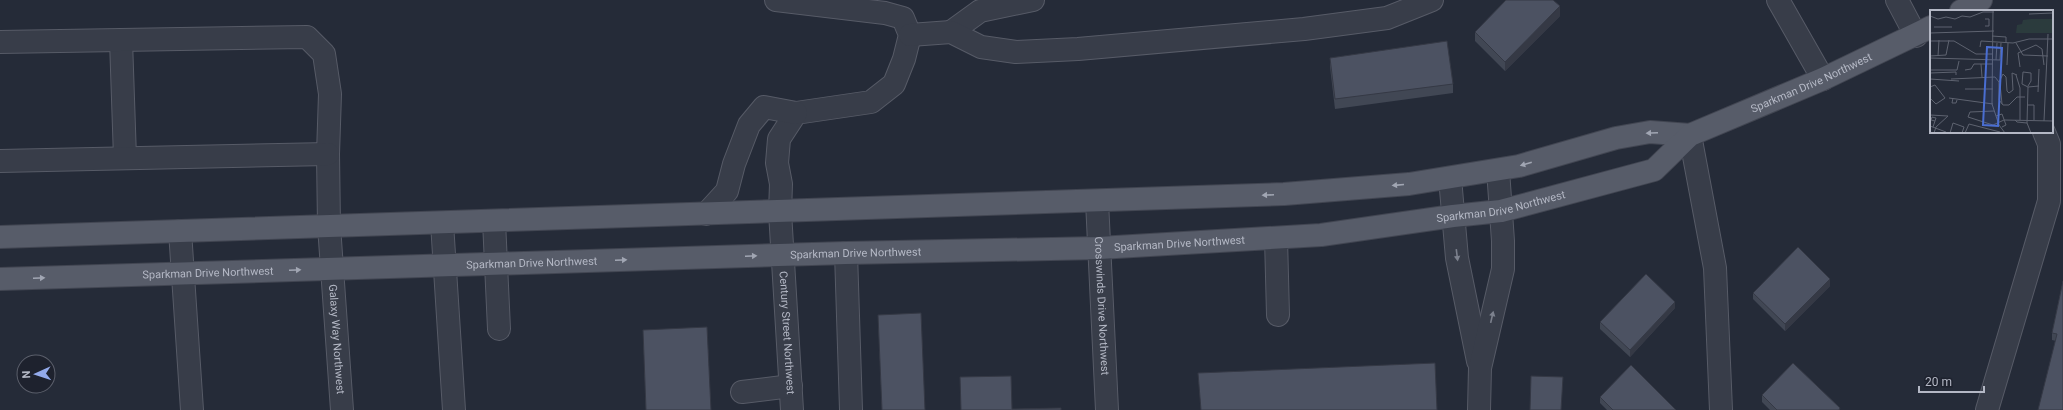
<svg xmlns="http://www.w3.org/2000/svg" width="2063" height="410" viewBox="0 0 2063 410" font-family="Roboto,sans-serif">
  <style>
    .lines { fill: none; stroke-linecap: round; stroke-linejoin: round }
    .minor-casing { stroke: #575b67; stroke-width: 24 }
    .major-casing { stroke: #424652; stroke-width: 24 }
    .minor { stroke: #383d49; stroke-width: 22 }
    .major { stroke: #575c69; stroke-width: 22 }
    .wall { fill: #414754 }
    .shaded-wall { fill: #353945 }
    .building { fill: #4c5262; stroke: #353945 }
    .oneway { fill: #a1a6b3 }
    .oneway2 { fill: #7c818d }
    .labels { text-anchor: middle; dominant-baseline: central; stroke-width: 3; stroke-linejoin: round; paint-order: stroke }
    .street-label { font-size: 11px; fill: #b4b8c5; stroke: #1e222e }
    .inset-road { fill: none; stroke: #5e6370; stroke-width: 1 }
    .view { fill: #4a6ed2; fill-opacity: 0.15; stroke: #4a6ed2; stroke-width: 2 }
    .inset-edge { fill: none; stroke: #b4b8c5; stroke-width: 2 }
  </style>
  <rect width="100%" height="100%" fill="#252b38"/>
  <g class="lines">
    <defs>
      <g id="minor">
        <path id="s1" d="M776 0 885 13 903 18 910 35 904 59 894 84 871 102 796 113 779 139 777 163 781 184 780 212 792 410"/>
        <polyline points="1778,0 1823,79"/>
        <polyline points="1897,0 1916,36"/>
        <polyline points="951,32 980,11 1033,0"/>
        <polyline points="910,35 951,32 981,47 1016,52 1078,49 1304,29 1387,18 1432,0"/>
        <polyline points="121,40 125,158"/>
        <path id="s2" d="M0 42 307 37 324 54 330 94 328 154 329 226 342 410"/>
        <polyline points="1690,135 1715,268 1721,410"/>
        <polyline points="0,161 328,154"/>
        <polyline points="1450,178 1457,258 1478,361"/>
        <path id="s3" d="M1097 201 1107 410"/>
        <polyline points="706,214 727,191 734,164 749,125 764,107 796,113"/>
        <polyline points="494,221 499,329"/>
        <polyline points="442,223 454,410"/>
        <polyline points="180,231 192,410"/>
        <polyline points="1276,238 1278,315"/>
        <polyline points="846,253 851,410"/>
        <polyline points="742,392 791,386"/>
        <polyline points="1479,410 1480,368 1503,269 1503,241 1498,170"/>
        <polyline points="1987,410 2049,201 2049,144 2044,132"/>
      </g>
      <g id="major">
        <polyline points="1961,11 1981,0"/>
        <polyline points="0,237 1284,194 1409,184 1519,166 1616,138 1650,132 1690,135"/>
        <path id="s4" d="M0 279 846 253 1099 248 1321 235 1453 216 1501 211 1654 170 1690 135 1823 79 1931 27"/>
      </g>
    </defs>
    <use href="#minor" class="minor-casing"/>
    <use href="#major" class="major-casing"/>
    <use href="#minor" class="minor"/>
    <use href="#major" class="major"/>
  </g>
  <g class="wall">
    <polygon points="1560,16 1505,71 1475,41 1475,32"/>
    <polygon points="1330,58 1453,84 1453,93 1335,109 1330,67"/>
    <polygon points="2063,281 2063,410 2056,341 2052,340 2052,333"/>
    <polygon points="1830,286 1785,331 1753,299 1753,293"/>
    <polygon points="1675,308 1630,357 1600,329 1600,322"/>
    <polygon points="878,315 925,410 882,410"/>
    <polygon points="643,330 711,410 646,410"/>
    <polygon points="1762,395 1840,410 1770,410 1762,402"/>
    <polygon points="1600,397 1676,410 1607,410 1600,403"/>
  </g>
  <g class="shaded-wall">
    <polygon points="1560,6 1560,16 1505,71 1505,62"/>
    <polygon points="1830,279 1830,286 1785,331 1785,324"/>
    <polygon points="1675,302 1675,308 1630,357 1630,350"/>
  </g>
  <g class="building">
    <polygon points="1506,0 1553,0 1560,6 1505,62 1475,32"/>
    <polygon points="1447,41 1453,84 1335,99 1330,58"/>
    <polygon points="1798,247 1830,279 1785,324 1753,293"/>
    <polygon points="1646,274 1675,302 1630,350 1600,322"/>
    <polygon points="2063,281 2063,410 2038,410 2057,334 2052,333"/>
    <polygon points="921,313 925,410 882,410 878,315"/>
    <polygon points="707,327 711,410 646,410 643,330"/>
    <polygon points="1435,363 1437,410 1201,410 1198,373"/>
    <polygon points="1793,363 1840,408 1839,410 1777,410 1762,395"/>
    <polygon points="1631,365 1676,410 1613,410 1600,397"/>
    <polygon points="1011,376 1012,409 1061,408 1061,410 961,410 960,377"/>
    <polygon points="1531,376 1563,377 1561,410 1530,410"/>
  </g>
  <defs><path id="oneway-solid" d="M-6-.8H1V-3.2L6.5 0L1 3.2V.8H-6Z"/></defs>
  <g class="oneway">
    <use href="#oneway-solid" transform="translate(1652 133) rotate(178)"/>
    <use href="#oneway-solid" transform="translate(1526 164) rotate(164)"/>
    <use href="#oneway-solid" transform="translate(1398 185) rotate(175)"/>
    <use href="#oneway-solid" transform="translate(1268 195) rotate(178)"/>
    <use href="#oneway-solid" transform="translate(751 256) rotate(-2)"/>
    <use href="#oneway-solid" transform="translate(621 260) rotate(-2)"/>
    <use href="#oneway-solid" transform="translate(295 270) rotate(-2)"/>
    <use href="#oneway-solid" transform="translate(39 278) rotate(-2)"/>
  </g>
  <g class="oneway2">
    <use href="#oneway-solid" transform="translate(1457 255) rotate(83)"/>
    <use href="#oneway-solid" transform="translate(1492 317) rotate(-77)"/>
  </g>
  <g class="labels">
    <g class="street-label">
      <text stroke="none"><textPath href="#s4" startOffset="1844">Sparkman Drive Northwest</textPath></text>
      <text stroke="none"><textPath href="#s4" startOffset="1504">Sparkman Drive Northwest</textPath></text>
      <text stroke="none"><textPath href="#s4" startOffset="1180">Sparkman Drive Northwest</textPath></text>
      <text stroke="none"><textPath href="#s4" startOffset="856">Sparkman Drive Northwest</textPath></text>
      <text stroke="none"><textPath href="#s4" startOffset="532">Sparkman Drive Northwest</textPath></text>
      <text stroke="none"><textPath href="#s4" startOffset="208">Sparkman Drive Northwest</textPath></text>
      <text stroke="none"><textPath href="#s3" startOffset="105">Crosswinds Drive Northwest</textPath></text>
      <text stroke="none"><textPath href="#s1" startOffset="529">Century Street Northwest</textPath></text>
      <text stroke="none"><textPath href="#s2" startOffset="617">Galaxy Way Northwest</textPath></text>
    </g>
  </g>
  <g transform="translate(1930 10)">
    <rect width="123" height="123" fill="#252b38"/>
    <path d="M101 9H123V23H86L87 15 92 14 93 10Z" fill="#2b3b3d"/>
    <path class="inset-road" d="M63 0 62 94 69 115 75 123M99 4 123 3M0 6 8 9 16 7 25 9 32 6 40 7 53 2H64M55 16H59V9H55M4 17H22M0 23 64 21M62 26 76 27V33M0 31H24L46 44H63M86 33 93 45 118 46M50 37 51 31 83 33 99 29H123M0 46 16 45 19 30M8 46 9 30M0 48 70 50 71 33M66 50 67 33M51 54 52 67M77 55 78 33M90 57 88 43 106 35 112 39 114 55M0 60H27L29 51M35 60 41 59 44 54H63M0 63 26 62V65M86 65 90 78V110M0 69 29 71M21 69 65 67 69 72 73 64 76 67 77 81 79 83 83 80 82 63 87 65M69 72V90L73 95H79L87 87H95M70 74 72 94M98 76 101 71V63L93 62 92 74 98 77 109 76M0 77 5 75 15 88M98 77 97 113 101 123M35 79H63M108 82 109 59M0 88 6 94 15 88M19 88 63 94M23 88 22 93H26L27 90M98 95H104V110M64 101 40 102 38 107 63 115 74 110 123 111M0 105 18 106 6 117 4 123M66 106 72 104 76 115 72 117M123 108V85M85 110 87 112 97 113M114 111 118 24M0 116 16 122M3 117 6 108 2 107 1 110 5 111M20 123 23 113 34 117 32 123M35 123 39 114 70 122"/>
    <path class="view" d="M57 37 72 38 68 116 53 115Z"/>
    <rect width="123" height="123" class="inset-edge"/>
  </g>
  <g transform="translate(36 374) rotate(267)"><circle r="19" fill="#1e222e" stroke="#5a5e6a"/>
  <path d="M0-3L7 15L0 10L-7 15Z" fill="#93aaeb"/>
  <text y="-6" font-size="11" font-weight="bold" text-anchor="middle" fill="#b4b8c5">N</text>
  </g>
  <path d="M1919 386v6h65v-6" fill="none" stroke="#b4b8c5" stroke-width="2"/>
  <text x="1925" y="386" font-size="12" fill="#b4b8c5" stroke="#1e222e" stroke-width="3" paint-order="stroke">20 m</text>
</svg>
